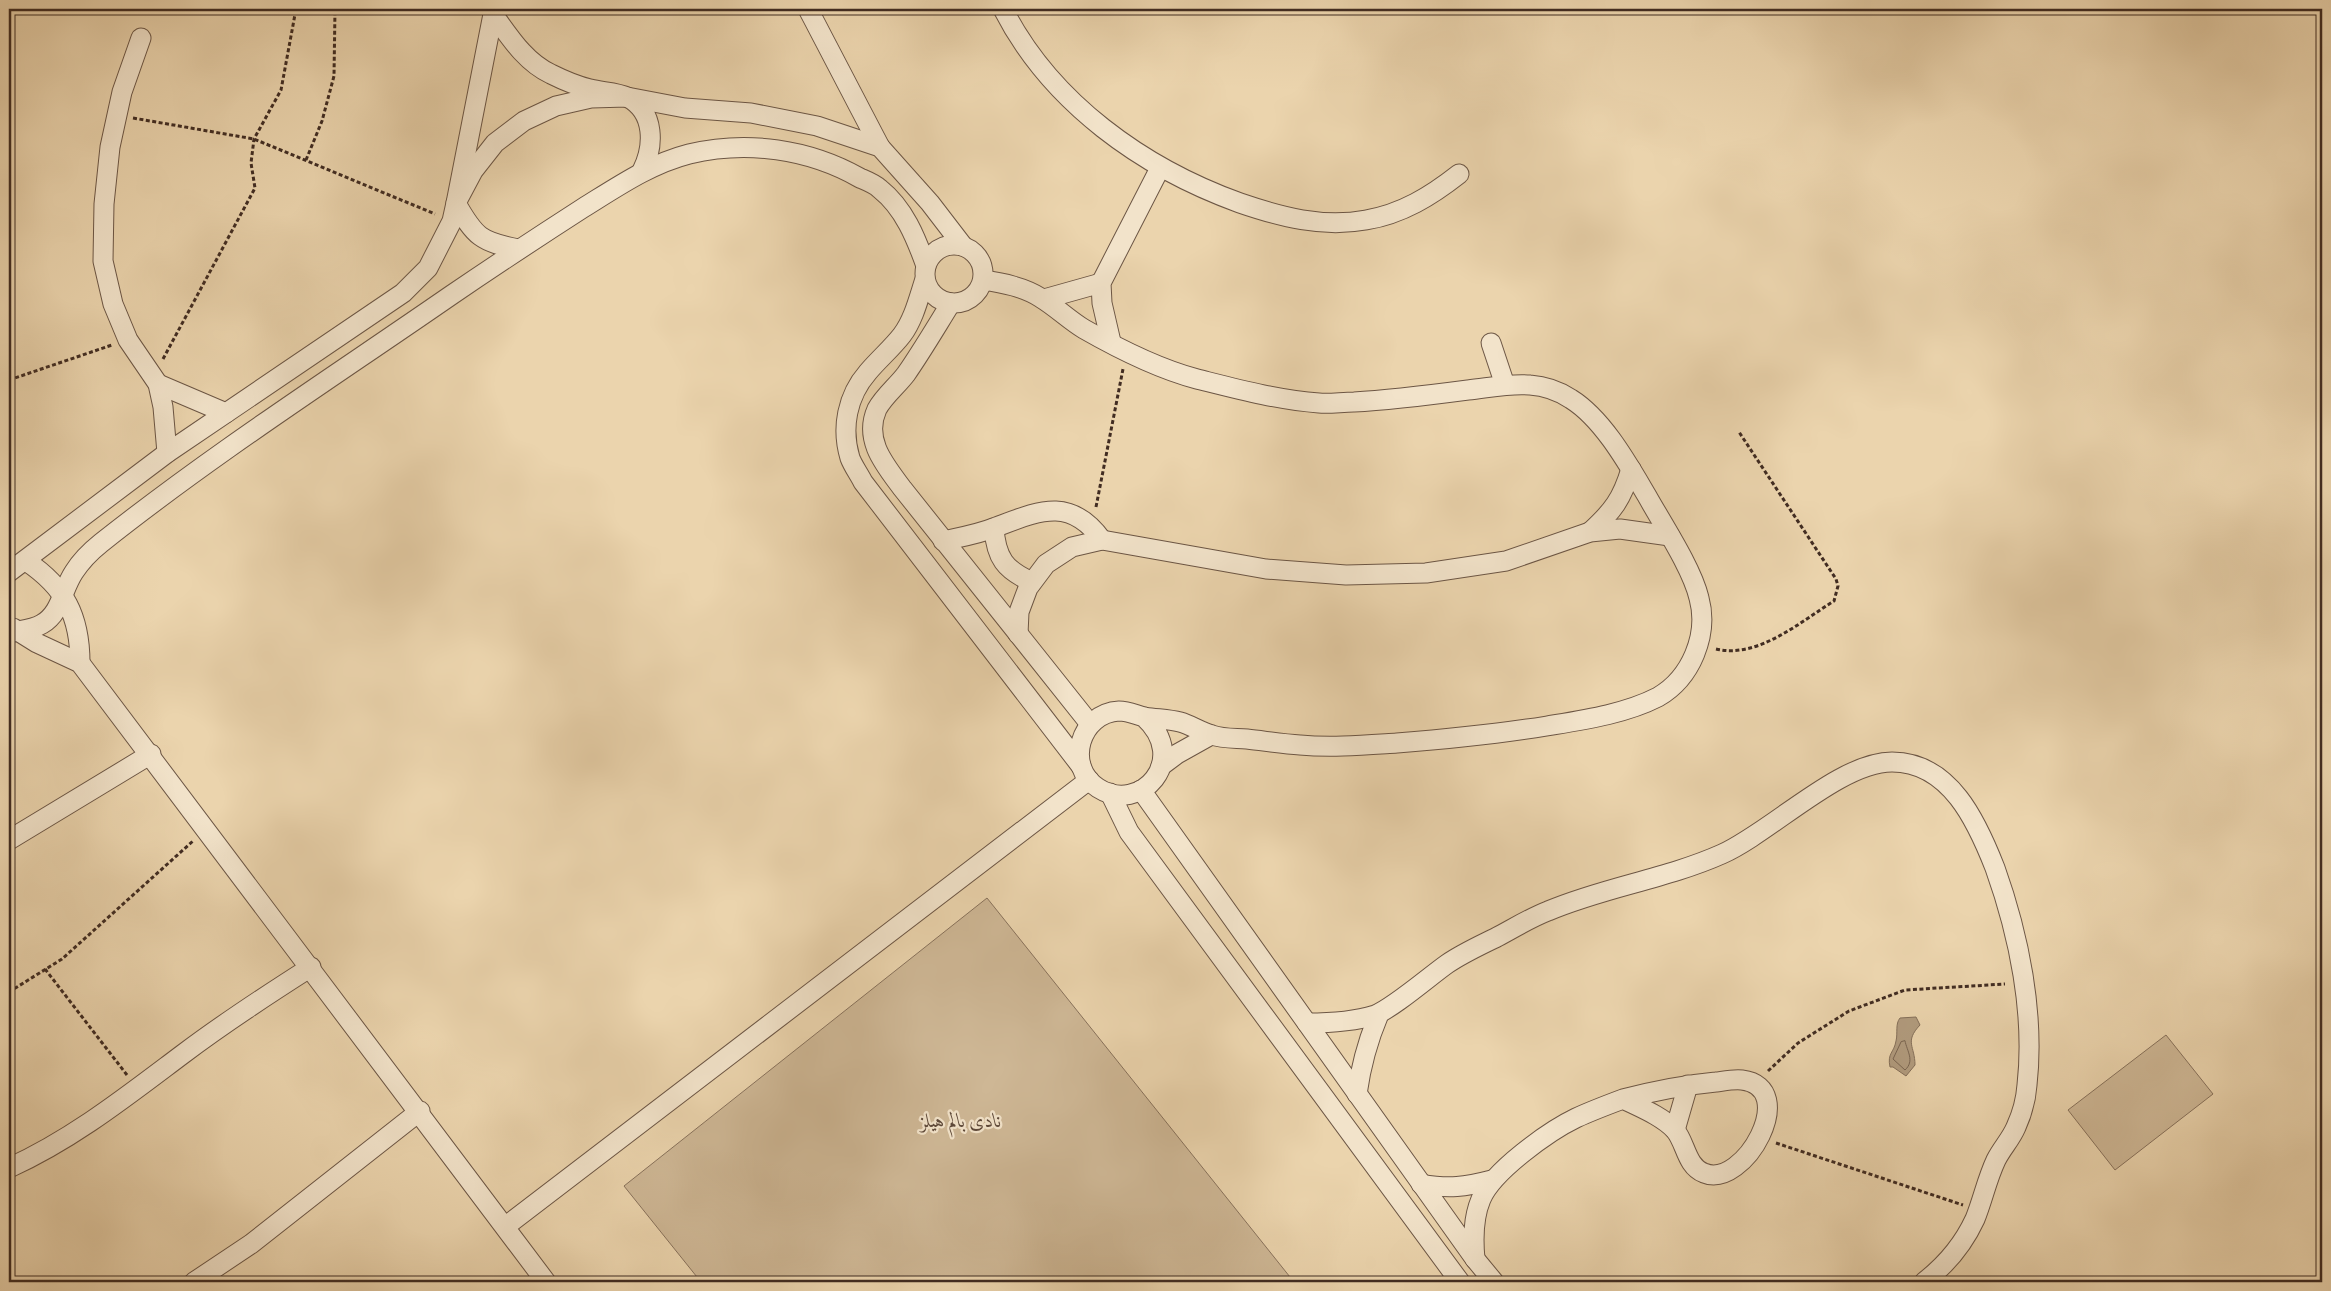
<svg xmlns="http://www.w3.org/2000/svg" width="2331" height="1291" viewBox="0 0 2331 1291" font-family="Vollkorn,Amiri,serif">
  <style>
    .green { fill: #ceb795; stroke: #88725c }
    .water { fill: #b19b7e; stroke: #846f59 }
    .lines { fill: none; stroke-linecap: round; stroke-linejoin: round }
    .shore { stroke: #796450; stroke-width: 1 }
    .street-casing { stroke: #6c5645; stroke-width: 21 }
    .path { stroke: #412c22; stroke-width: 3; stroke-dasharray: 4 2.5; stroke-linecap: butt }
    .street { stroke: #f2e3ca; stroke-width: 19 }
    .labels { text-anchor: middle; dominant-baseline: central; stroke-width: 4.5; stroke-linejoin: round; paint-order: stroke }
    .park-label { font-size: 20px; font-style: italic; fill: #5d4839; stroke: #f2e3ca }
  </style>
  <rect width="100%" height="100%" fill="#ebd4ad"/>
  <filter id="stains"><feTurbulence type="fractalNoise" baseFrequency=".004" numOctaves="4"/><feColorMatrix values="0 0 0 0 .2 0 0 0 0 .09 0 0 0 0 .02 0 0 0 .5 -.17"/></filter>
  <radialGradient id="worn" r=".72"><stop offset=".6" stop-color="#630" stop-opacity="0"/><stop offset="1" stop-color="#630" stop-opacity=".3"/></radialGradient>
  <g class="green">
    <polygon points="987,898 1294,1282 701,1282 624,1186"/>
    <polygon points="2166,1035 2213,1094 2115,1170 2068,1110"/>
  </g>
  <path class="water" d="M1916 1017 1920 1025C1904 1042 1915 1046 1915 1065L1906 1076 1893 1067H1890C1887 1053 1894 1053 1896 1041 1898 1033 1895 1024 1900 1018Z"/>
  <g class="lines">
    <path class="shore" d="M1905 1041C1907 1051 1915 1061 1905 1070L1893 1059 1901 1042Z"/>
    <defs>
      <g id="street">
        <path d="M494 9 456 203C475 237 481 242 519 249"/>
        <polyline points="808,9 880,147"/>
        <path d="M1003 9C1051 103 1143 168 1240 203 1281 217 1322 228 1366 220 1402 214 1431 196 1459 174"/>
        <path d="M493 14C509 36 525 62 551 74 563 80 577 86 590 89 601 92 617 92 627 97 656 112 654 147 642 171"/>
        <polyline points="141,38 122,92 110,147 104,204 103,261 113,304 128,340 158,384 163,407 167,453"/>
        <circle cx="954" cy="274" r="29"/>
        <path d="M925 279C919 297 914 319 902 335 892 348 879 359 868 372 847 396 841 428 850 458 853 466 859 474 863 482L1081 766"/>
        <path d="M983 280C1003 283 1024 287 1041 298 1056 307 1069 320 1084 329 1119 349 1159 369 1197 379 1237 389 1278 400 1319 403 1330 404 1342 402 1354 402 1392 400 1430 395 1468 390 1488 388 1510 383 1530 385 1544 386 1559 391 1571 399 1603 419 1628 464 1647 496 1662 523 1692 568 1699 598 1709 635 1691 678 1658 697 1625 714 1583 720 1547 726 1497 734 1448 739 1397 743 1366 745 1332 748 1300 745 1283 744 1265 741 1247 739 1236 738 1223 739 1212 735 1201 732 1191 725 1180 722 1168 719 1156 719 1145 717 1136 715 1129 711 1119 711 1080 713 1064 766 1098 788 1140 815 1191 760 1144 717"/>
        <polyline points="1044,299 1101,283"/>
        <path d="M951 303C936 327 922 351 906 374 897 386 884 396 877 409 863 440 885 465 902 488L1090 724"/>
        <polyline points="1111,342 1102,303 1101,283 1160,168"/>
        <polyline points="1491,343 1505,385"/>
        <polyline points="158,384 226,413"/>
        <path d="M994 528C996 558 1005 570 1032 582"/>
        <path d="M1590 532C1613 511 1622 499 1631 469"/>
        <path d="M943 541C961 537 979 534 996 527 1039 511 1070 496 1102 540"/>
        <path d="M26 561C65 587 80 616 80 663"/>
        <polyline points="9,572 167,453 403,293 428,268 452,221 456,203 473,171 495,143 524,121 556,106 591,98 627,97 685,108 751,113 817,126 880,147 930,203 963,246"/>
        <polyline points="13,628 37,643 80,663 546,1282"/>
        <path d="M9 633C20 630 32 630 42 624 61 613 62 590 74 572 81 561 91 551 101 543 213 454 333 377 450 296 494 266 538 237 583 208 617 187 650 164 689 154 747 140 809 149 860 178 867 181 875 184 880 189 904 208 916 238 926 266"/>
        <polyline points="1018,634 1019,612 1028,588 1046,564 1072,547 1102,540 1266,569 1346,575 1426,573 1506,561 1590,532 1620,529 1670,536"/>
        <polyline points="1161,766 1177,754 1211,735"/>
        <polyline points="1141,790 1475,1259 1494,1282"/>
        <polyline points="1110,793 1129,832 1460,1282"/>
        <polyline points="9,840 151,754"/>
        <path d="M1307 1023C1330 1023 1353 1022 1375 1015 1393 1008 1430 976 1447 964 1463 953 1481 945 1497 937 1514 928 1530 918 1548 911 1604 887 1666 879 1722 854 1771 832 1840 762 1892 762 1950 762 1977 822 1995 868 2019 935 2035 1014 2027 1085 2026 1099 2022 1114 2016 1127 2011 1139 2002 1148 1996 1160 1987 1179 1983 1199 1975 1219 1963 1245 1946 1265 1924 1282"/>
        <path d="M1357 1094C1361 1065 1368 1040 1379 1014"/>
        <polyline points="1675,1130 1688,1085"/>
        <path d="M9 1168C73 1139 127 1096 183 1054 224 1023 267 995 311 967"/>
        <path d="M1421 1184C1449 1189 1465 1187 1492 1180"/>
        <polyline points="506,1226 1089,780"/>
        <path d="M1475 1259C1473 1238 1473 1218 1481 1199 1493 1171 1549 1131 1576 1118 1591 1111 1607 1105 1623 1099 1639 1107 1662 1116 1675 1130 1686 1143 1686 1166 1704 1173 1744 1190 1801 1087 1742 1080 1734 1079 1724 1081 1716 1082 1684 1085 1654 1091 1623 1099"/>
        <polyline points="194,1282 251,1244 420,1111"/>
      </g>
    </defs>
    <use href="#street" class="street-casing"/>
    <g class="path">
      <polyline points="133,118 254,139 435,214"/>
      <polyline points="306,160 322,121 334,76 335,9"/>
      <polyline points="163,359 255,188 251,163 254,139 281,90 296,9"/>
      <polyline points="9,380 112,345"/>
      <polyline points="1096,507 1123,369"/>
      <path d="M1716 649C1758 659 1800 622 1834 601L1838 586 1836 579 1739 432"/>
      <polyline points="45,969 127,1075"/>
      <polyline points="9,992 62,959 193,841"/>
      <polyline points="1768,1071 1798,1043 1849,1011 1905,990 2005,984"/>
      <polyline points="1776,1143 1963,1205"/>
    </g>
    <use href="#street" class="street"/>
  </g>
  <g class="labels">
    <g class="park-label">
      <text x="961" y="1122">نادى بالم هيلز</text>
    </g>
  </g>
  <rect width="2331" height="1291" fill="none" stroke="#ebd4ad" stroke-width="30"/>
  <rect x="10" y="10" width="2311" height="1271" fill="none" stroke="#412c22" stroke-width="2.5"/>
  <rect x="15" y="15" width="2301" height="1261" fill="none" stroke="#412c22"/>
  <rect width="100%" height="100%" filter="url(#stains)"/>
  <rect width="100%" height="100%" fill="url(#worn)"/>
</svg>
